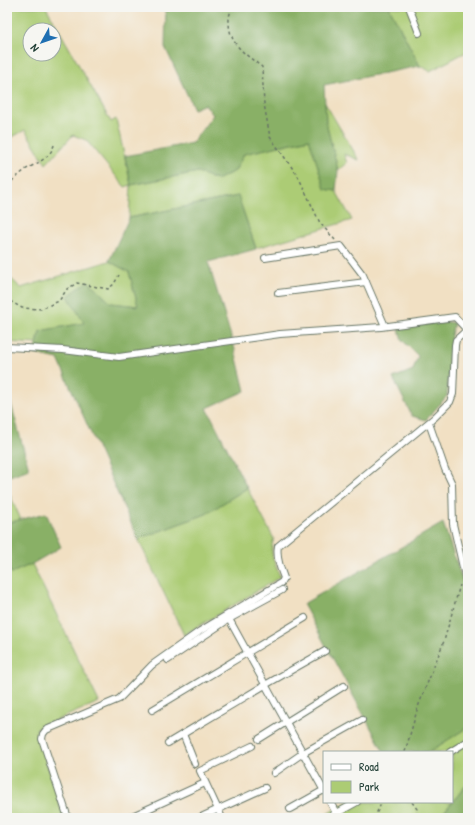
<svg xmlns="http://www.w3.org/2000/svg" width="475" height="825" viewBox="0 0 475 825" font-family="'Patrick Hand',sans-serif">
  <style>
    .green { fill: #accc74; stroke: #668454; fill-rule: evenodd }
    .forest { fill: #89b066; stroke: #54764d }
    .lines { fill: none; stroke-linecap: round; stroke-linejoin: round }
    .street-casing { stroke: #687666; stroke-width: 8 }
    .path { stroke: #687666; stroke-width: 1.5; stroke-dasharray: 3 3; stroke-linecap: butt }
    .street { stroke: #fff; stroke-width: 6 }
  </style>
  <rect width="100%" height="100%" fill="#f6f6f2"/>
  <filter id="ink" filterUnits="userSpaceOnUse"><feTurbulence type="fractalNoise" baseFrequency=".025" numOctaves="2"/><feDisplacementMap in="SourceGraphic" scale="8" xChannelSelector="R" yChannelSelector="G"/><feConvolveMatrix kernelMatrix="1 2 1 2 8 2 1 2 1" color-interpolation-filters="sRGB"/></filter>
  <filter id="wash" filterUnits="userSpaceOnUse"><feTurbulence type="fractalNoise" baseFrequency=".012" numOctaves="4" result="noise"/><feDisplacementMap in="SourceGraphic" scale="16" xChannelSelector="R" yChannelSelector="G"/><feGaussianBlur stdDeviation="0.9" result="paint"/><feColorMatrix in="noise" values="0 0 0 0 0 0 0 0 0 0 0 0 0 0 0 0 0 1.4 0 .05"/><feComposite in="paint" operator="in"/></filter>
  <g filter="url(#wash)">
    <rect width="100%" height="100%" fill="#f1e0c3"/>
    <g class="green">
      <path d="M7 7H46L111 122 116 119 131 185 198 172 216 180 235 171 244 154 310 139 325 189 336 191 352 220 256 248 238 196 129 218 131 185 125 187 86 140 73 135 46 164 25 130 7 140ZM30 30H54V54H30Z"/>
      <polygon points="389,7 468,7 468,51 430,71 420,66"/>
      <polygon points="325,103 359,160 344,154 347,163 338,170 326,123"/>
      <polygon points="109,261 129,272 138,306 111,303 85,323 40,331 37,344 7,342 7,275 21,288"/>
      <polygon points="7,488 21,520 7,523"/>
      <path d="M247 488 274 539C268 552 276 565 280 577L184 635 138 539 206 514Z"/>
      <polygon points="32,564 99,702 36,729 64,818 7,818 7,565 11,573"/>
      <polygon points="468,727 468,783 439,818 320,818 347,802 452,802 452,752 429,752"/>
    </g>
    <g class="forest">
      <polygon points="166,7 389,7 420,66 324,85 326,123 338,170 336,191 325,189 309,139 244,154 235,171 216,180 198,172 131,185 125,156 192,143 213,115 205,104 194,109 165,47"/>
      <polygon points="238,196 256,249 208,262 234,346 245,391 207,408 247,488 206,514 138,539 58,359 35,354 40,331 84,323 68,296 88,281 111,303 138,306 129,272 109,261 129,218"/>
      <polygon points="441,321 454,323 451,335 447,396 426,420 412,416 393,378 413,370 418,356 402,340 399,329"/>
      <polygon points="7,389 29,469 7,477"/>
      <polygon points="46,513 61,547 32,564 11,573 7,565 7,523"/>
      <polygon points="443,523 466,591 468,608 468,727 429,752 384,752 303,604"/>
      <polygon points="468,783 468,818 439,818"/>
    </g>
  </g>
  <g filter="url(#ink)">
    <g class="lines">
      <defs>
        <g id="street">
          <polyline points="409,7 419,33"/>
          <polyline points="265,258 341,246 363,275 385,326"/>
          <polyline points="278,293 366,282"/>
          <polyline points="7,347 63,350 119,357 280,334 381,327 455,317 468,331"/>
          <polyline points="429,423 445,469 452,484 453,524 468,589"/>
          <polyline points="229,619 324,791"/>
          <polyline points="168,660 229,619 282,590"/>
          <polyline points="152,710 305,618"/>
          <polyline points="183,734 195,764"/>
          <polyline points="259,739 344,686"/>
          <polyline points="168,743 265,685 325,651"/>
          <polyline points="450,752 468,741"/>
          <polyline points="274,773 303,753 362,720"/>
          <polyline points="330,802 336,813"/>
          <polyline points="290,809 324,790"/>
          <path d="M68 818 42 739 43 734 46 730 119 699 152 665 200 631 282 582 284 578C280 568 276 557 278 546L434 418 450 402 453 394 455 345 456 340 467 330"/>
          <polyline points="128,818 205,783"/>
          <polyline points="199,818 265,788"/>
          <polyline points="222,818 200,771 252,746"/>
          <polyline points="328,818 357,802"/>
        </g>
      </defs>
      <use href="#street" class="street-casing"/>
      <g class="path">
        <path d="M232 7C231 11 229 15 229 19 228 44 244 53 262 67L264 104 270 137 298 176 320 223 335 240"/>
        <path d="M7 185C13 180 19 175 25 170 36 163 50 159 54 145"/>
        <polyline points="7,223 10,233 7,253"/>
        <polyline points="7,296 10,301 22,308 41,309 59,301 67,289 77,283 108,289 114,284 119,275"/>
        <polyline points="405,752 418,707 444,641 460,585"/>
        <polyline points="412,802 417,809 417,818"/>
        <polyline points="374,818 382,802"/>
      </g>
      <use href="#street" class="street"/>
    </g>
  </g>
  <rect width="475" height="825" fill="none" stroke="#f6f6f2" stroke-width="24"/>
  <rect x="323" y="751" width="130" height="52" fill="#f6f6f2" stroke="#a0aca6"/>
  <rect x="331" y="764" width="20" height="6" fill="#ffffff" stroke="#a0aca6"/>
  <text x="359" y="771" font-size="12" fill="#1f3d34">Road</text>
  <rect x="331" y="781" width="20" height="12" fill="#accc74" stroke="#a0aca6"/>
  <text x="359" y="791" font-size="12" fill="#1f3d34">Park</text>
  <g transform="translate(42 42) rotate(230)"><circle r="19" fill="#f6f6f2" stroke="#a0aca6"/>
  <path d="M0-3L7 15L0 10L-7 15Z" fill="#1f6fb2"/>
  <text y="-6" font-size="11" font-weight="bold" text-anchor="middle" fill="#1f3d34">N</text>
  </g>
</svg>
